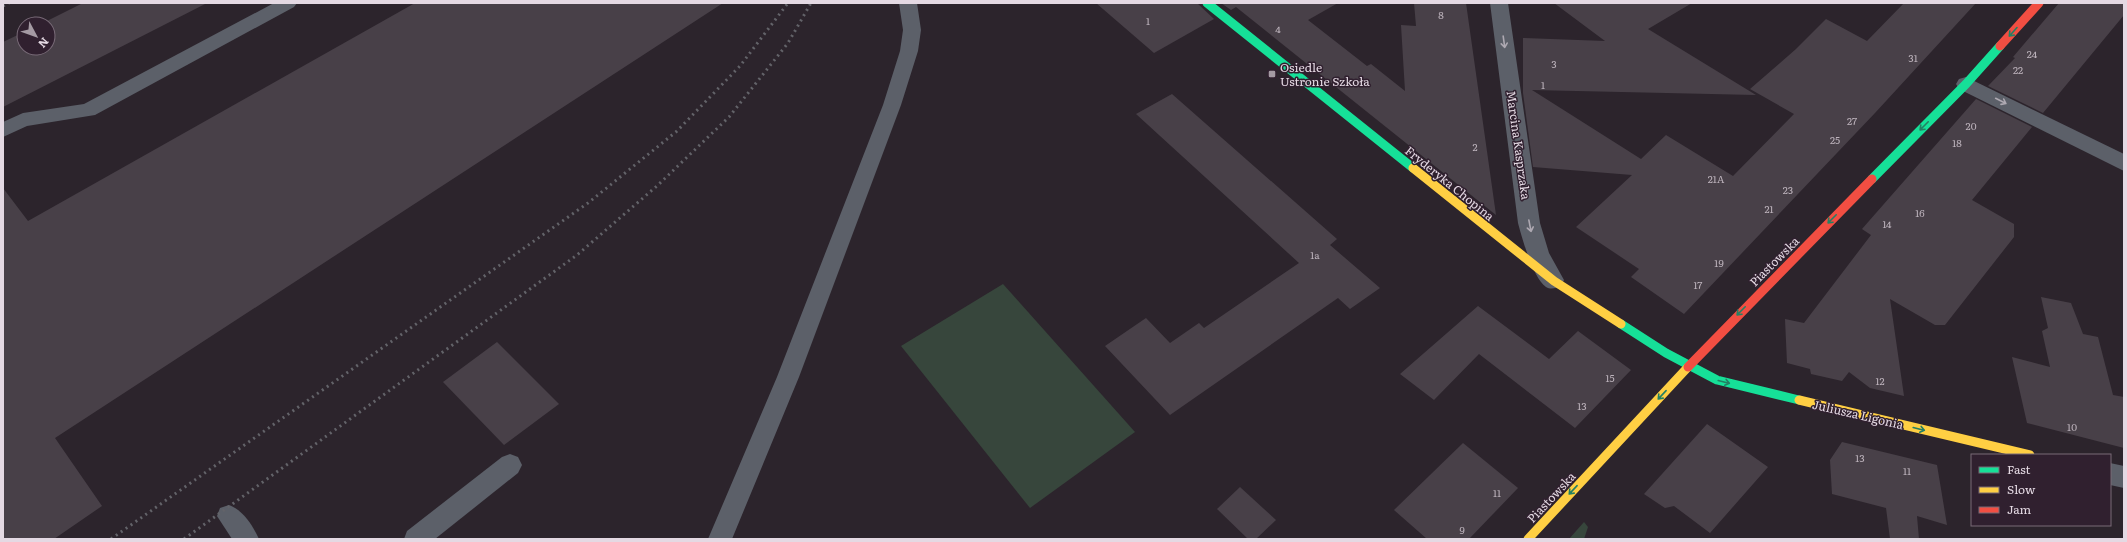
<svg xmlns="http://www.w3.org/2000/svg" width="2127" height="542" viewBox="0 0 2127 542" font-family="Literata,serif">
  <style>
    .green { fill: #37463c }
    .building { fill: #484048 }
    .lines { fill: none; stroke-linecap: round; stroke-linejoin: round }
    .lane { fill: #5c6069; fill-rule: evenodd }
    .street { fill: #5c6069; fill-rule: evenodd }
    .fast { stroke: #16e098; stroke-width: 9 }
    .slow { stroke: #ffcf43; stroke-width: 9 }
    .jam { stroke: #f24e42; stroke-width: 9 }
    .rail { stroke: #636369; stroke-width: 3; stroke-dasharray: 2 4; stroke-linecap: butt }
    .oneway { stroke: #238064 }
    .oneway2 { stroke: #aea9b2 }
    .poi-dot { fill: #a49aa3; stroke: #30202f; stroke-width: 1.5 }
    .labels { text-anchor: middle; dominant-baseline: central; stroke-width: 3; stroke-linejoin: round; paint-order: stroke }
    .number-label { font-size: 10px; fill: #bdb3bc }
    .poi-label { font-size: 12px; fill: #e4d9e3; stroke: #30202f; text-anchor: start }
    .street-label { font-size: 12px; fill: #e4d9e3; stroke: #30202f }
  </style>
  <rect width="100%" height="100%" fill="#2c242c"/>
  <g class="green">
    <polygon points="1003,284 1135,432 1030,508 901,346"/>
    <polygon points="1584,522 1588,527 1584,539 1569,539"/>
  </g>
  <g class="building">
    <polygon points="83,3 207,3 3,107 3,42 24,32 24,48 48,48 48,24 41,24"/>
    <polygon points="415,3 723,3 55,438 102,506 54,539 3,539 3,188 28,221"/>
    <polygon points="1096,3 1197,3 1214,19 1154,53"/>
    <polygon points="1221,3 1338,3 1308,20 1367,66 1371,64 1405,91 1401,25 1416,26 1414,3 1466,3 1496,215 1236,7 1231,10"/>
    <polygon points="1554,3 1692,3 1648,29 1756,95 1532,90 1641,159 1666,135 1733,176 1794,114 1750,89 1796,49 1826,19 1867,41 1904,3 1976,3 1875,113 1684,314 1631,277 1639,269 1576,227 1632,175 1533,167 1523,93 1523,38 1605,41"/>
    <polygon points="2059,3 2124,3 2124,15 2043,113 1988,86 2015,58 2013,57"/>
    <polygon points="1172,94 1337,239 1330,245 1380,288 1350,309 1338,298 1170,415 1105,346 1146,318 1170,343 1199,323 1204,328 1299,263 1136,114"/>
    <polygon points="1976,99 2032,127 1972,200 2014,224 2014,237 1945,325 1935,325 1890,299 1904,396 1870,388 1849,372 1842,381 1811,374 1810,369 1787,363 1785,319 1804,323 1871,235 1862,229"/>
    <polygon points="2041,297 2071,303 2083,334 2098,337 2113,395 2124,397 2124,448 2027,423 2012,357 2050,367 2042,331 2048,328"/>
    <polygon points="1478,306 1549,359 1578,331 1631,370 1575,428 1479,354 1434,400 1400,374"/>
    <polygon points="497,342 559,404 504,445 443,382"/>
    <polygon points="1707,424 1768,467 1710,533 1674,506 1665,508 1644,494"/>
    <polygon points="1842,442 1937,465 1947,525 1917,516 1919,539 1890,539 1886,508 1832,494 1830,460"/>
    <polygon points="1463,443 1518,488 1469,539 1427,539 1394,510"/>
    <polygon points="1240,487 1276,520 1256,539 1248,539 1217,509"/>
  </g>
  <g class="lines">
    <g class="lane">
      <polygon points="274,3 297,3 294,7 95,115 27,126 3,137 3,122 23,113 84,104"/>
      <polygon points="899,3 917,3 921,30 918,51 901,105 799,377 732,539 708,539 777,377 883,105 900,51 903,30"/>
      <polygon points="510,454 518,457 522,465 518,473 435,539 404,539 407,531 502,457"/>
      <path d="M229 505C243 510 253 526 259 539H232L217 516 220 508Z"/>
    </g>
    <g class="street">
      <path d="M1490 3H1508L1540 223 1549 253 1564 280 1561 286C1556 288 1551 290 1546 287 1533 278 1522 238 1518 223Z"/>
      <polygon points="1966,77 2124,154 2124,171 1959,89 1956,84 1959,79"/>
      <polygon points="2110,463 2124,466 2124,488 2110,485"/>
    </g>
    <g class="fast">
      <polyline points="1207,3 1413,168"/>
      <polyline points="1872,179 1966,84 2000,46"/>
      <polyline points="1621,324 1666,353 1717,380 1799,400"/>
    </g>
    <g class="slow">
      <polyline points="1413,168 1554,281 1621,324"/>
      <polyline points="1799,400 2030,455"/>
      <polyline points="1528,539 1688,367"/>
    </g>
    <g class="jam">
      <polyline points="2000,46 2039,3"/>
      <polyline points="1688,367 1872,179"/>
    </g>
    <g class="rail">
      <polyline points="3,6 9,3"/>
      <polyline points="111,539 588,203 677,131 740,66 788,3"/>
      <polyline points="184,539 577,255 658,185 729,117 788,43 811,3"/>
    </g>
  </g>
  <defs><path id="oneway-shaft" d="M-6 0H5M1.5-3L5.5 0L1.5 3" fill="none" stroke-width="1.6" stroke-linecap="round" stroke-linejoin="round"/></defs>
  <g class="oneway">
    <use href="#oneway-shaft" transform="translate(2013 32) rotate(132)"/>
    <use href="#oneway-shaft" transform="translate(1924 126) rotate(135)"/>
    <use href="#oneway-shaft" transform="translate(1832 219) rotate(135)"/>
    <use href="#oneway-shaft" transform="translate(1741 311) rotate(135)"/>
    <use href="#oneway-shaft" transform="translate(1724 382) rotate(14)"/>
    <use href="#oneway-shaft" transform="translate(1662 395) rotate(133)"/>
    <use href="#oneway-shaft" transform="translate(1919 429) rotate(14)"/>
    <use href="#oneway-shaft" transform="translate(1573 490) rotate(133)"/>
  </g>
  <g class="oneway2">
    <use href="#oneway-shaft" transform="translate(1504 42) rotate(82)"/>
    <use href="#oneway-shaft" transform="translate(2001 101) rotate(27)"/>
    <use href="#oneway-shaft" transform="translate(1530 226) rotate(79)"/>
  </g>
  <rect class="poi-dot" x="1268" y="70" width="8" height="8" rx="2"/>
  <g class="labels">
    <g class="number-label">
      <text x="1441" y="14">8</text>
      <text x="1148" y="20">1</text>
      <text x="1278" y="28">4</text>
      <text x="2032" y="53">24</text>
      <text x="1913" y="57">31</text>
      <text x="1554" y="63">3</text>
      <text x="2018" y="69">22</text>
      <text x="1543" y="84">1</text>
      <text x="1852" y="120">27</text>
      <text x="1971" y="125">20</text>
      <text x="1835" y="139">25</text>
      <text x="1957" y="142">18</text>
      <text x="1475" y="146">2</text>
      <text x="1716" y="178">21A</text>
      <text x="1788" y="189">23</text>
      <text x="1769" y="208">21</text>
      <text x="1920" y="212">16</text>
      <text x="1887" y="223">14</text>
      <text x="1315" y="254">1a</text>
      <text x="1719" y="262">19</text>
      <text x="1698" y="284">17</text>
      <text x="1610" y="377">15</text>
      <text x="1880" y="380">12</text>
      <text x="1582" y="405">13</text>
      <text x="2072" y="426">10</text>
      <text x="1860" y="457">13</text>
      <text x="1907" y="470">11</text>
      <text x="1497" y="492">11</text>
      <text x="1462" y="529">9</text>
    </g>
    <g class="poi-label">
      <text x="1280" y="67">Osiedle<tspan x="1280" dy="14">Ustronie Szkoła</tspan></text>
    </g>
    <g class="street-label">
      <text transform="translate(1519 145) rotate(82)">Marcina Kasprzaka</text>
      <text transform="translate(1450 183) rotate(39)">Fryderyka Chopina</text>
      <text transform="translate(1774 261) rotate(-45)">Piastowska</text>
      <text transform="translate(1858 414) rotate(13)">Juliusza Ligonia</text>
      <text transform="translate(1551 497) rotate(-47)">Piastowska</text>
    </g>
  </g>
  <rect width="2127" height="542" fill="none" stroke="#e4d9e3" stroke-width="8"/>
  <rect x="1971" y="454" width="140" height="72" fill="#30202f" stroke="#786a77"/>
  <rect x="1979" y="467" width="20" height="6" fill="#16e098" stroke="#786a77"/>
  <text x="2007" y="474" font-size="12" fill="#e4d9e3">Fast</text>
  <rect x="1979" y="487" width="20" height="6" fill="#ffcf43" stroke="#786a77"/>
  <text x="2007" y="494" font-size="12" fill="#e4d9e3">Slow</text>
  <rect x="1979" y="507" width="20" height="6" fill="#f24e42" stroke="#786a77"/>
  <text x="2007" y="514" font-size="12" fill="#e4d9e3">Jam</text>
  <g transform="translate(36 36) rotate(131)"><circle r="19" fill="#30202f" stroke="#786a77"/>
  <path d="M0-3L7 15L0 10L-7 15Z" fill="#a49aa3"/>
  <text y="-6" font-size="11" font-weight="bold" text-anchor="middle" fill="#e4d9e3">N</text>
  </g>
</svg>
